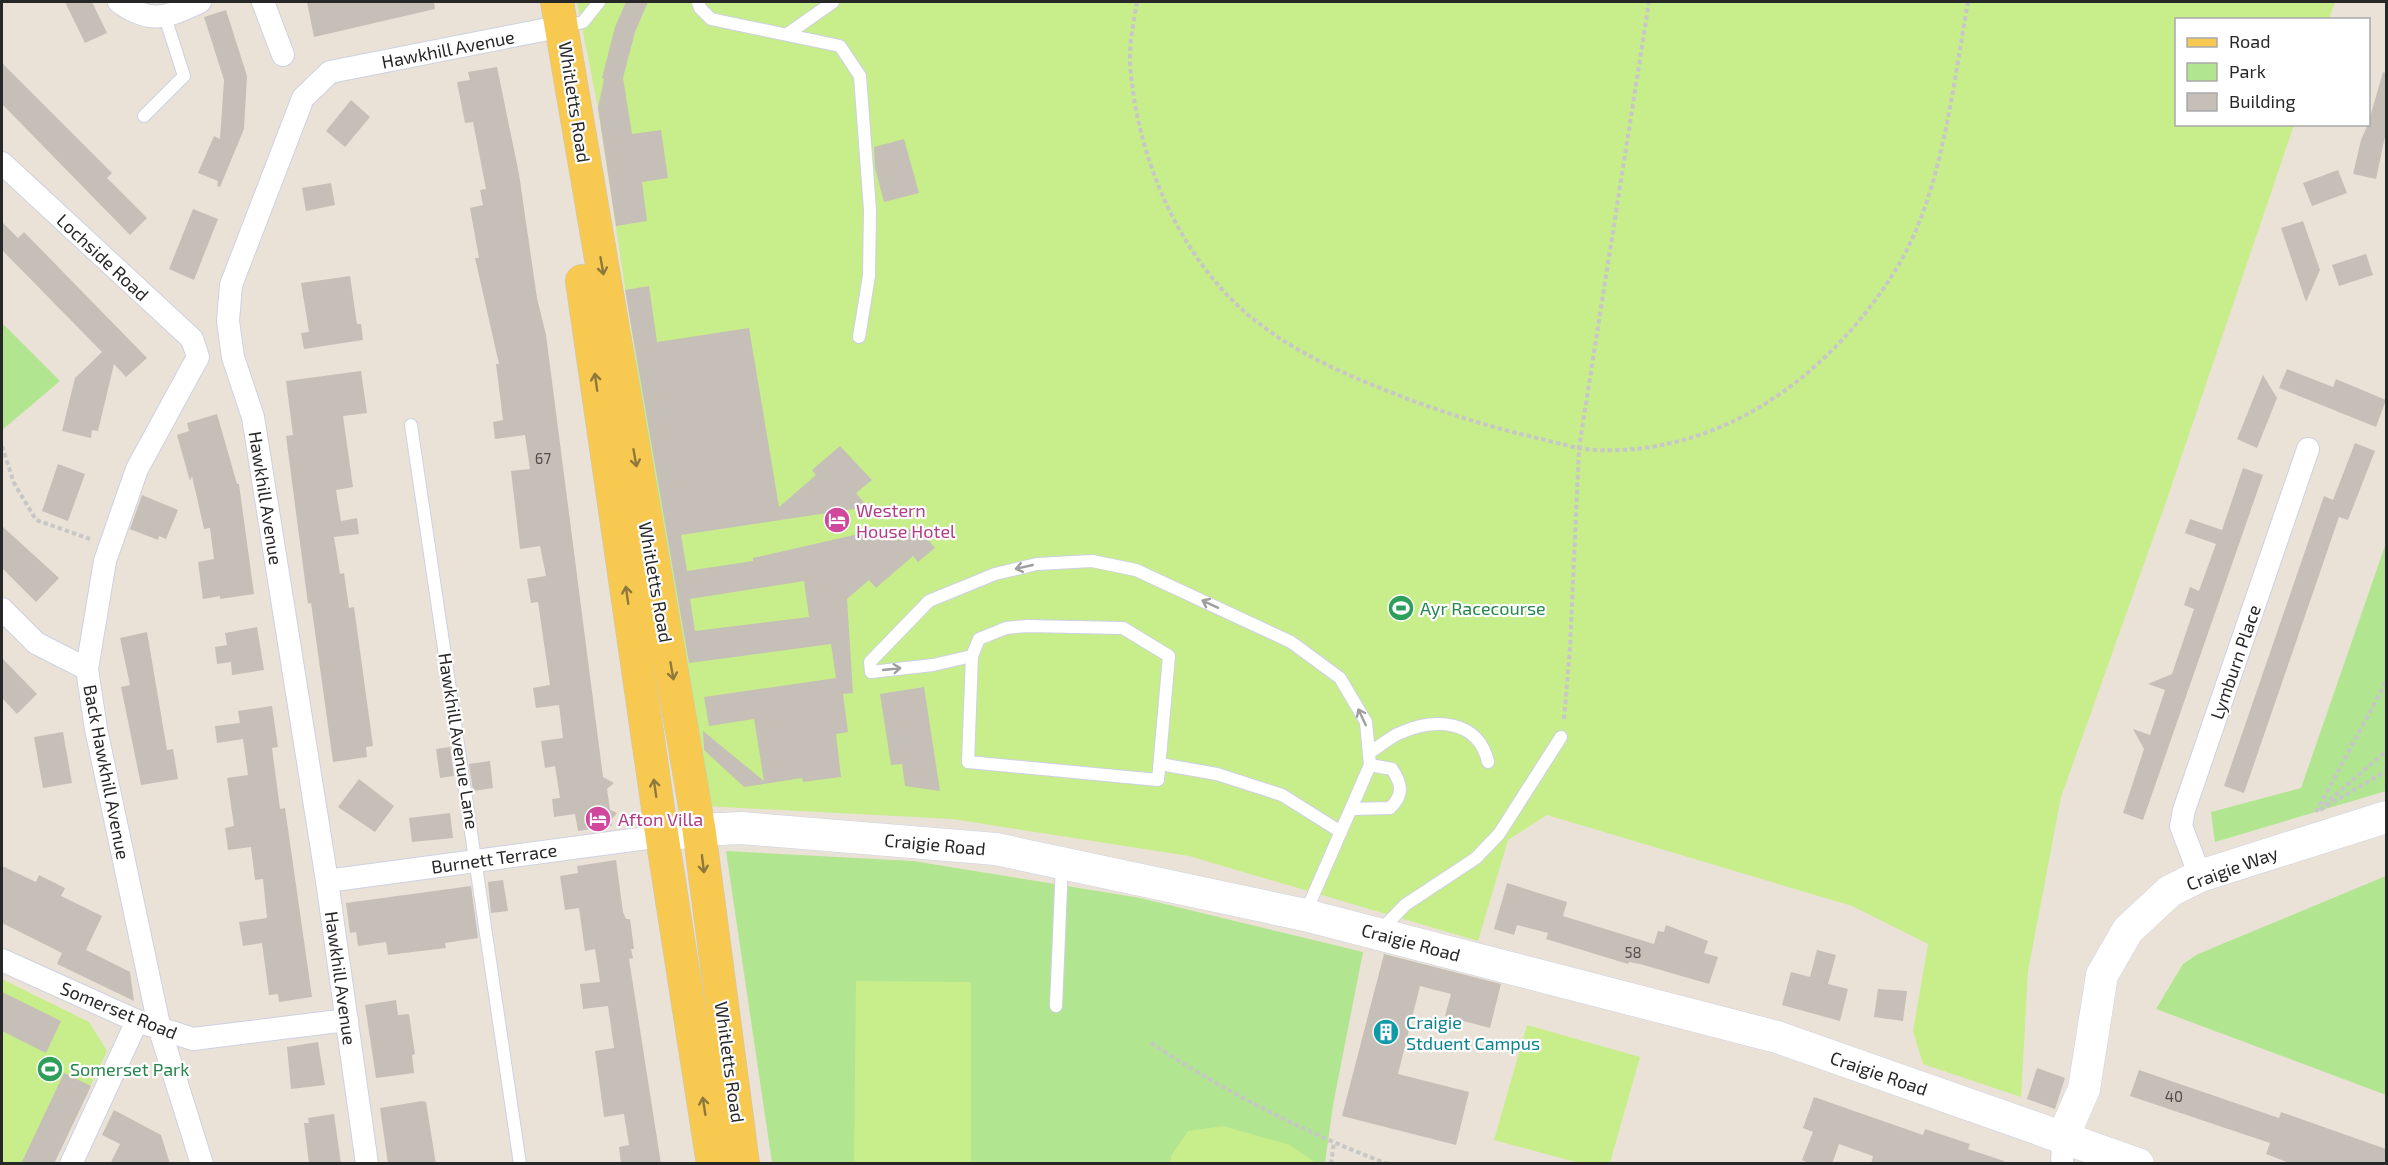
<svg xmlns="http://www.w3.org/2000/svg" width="2388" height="1165" viewBox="0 0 2388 1165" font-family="'Exo 2',sans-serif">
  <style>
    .green { fill: #b1e590 }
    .pitch { fill: #c8ed8b }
    .building { fill: #c6bfb7; fill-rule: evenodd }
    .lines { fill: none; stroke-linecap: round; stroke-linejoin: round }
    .lane-casing { stroke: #cdd1e1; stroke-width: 14 }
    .street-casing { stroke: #cdd1e1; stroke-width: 24 }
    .secondary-casing { stroke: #cdd1e1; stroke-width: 33 }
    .primary-casing { stroke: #c7c7c7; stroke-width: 34 }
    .path { stroke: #c7c7c7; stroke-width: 4; stroke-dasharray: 4.5 3; stroke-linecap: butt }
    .lane { stroke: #fff; stroke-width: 12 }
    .street { stroke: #fff; stroke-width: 22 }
    .secondary { stroke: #fff; stroke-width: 32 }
    .primary { stroke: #f7c950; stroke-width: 33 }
    .oneway { stroke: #8f783c }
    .oneway2 { stroke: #9e9e9e }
    .labels { text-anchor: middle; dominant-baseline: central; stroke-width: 4.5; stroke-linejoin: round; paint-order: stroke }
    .number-label { font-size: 15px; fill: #4f4d4b }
    .street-label { font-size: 18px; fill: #272727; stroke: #fff }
    .hotel-label { font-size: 18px; fill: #b23c85; stroke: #fff; text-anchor: start }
    .leisure-label { font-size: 18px; fill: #27864d; stroke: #fff; text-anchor: start }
    .culture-label { font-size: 18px; fill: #0d838f; stroke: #fff; text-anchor: start }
  </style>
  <rect width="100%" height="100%" fill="#ebe2d7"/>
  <g class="green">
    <polygon points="2,323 60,381 2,430"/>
    <polygon points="2386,543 2386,791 2215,842 2211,812 2301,788"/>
    <polygon points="726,851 913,861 1140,898 1363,952 1333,1105 1325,1163 772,1163"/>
    <polygon points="2386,876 2386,1095 2156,1009 2183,964 2198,954"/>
  </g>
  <g class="pitch">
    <polygon points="577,2 2335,2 2329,19 2176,20 2176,124 2294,125 2166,502 2061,797 2028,971 2021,1097 1923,1064 1913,1031 1928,944 1852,906 1547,815 1508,840 1478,941 1189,856 952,819 703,806 598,108"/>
    <polygon points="2,979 89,1022 107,1051 54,1163 2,1163"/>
    <polygon points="856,981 971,982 971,1163 854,1163"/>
    <polygon points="1527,1025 1640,1057 1610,1163 1579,1163 1494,1140"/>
    <polygon points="1223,1126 1290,1145 1316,1163 1170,1163 1171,1156 1188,1131"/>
  </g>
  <g class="building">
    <polygon points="65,2 92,2 107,33 85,43"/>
    <polygon points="307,2 434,2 435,9 314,37"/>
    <polygon points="626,2 648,2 635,32 623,78 632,134 661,130 668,178 642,182 647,221 616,226 598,108 604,79 602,78 615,27"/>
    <polygon points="226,10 247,76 244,129 220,187 217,186 218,181 198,173 214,136 220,139 224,80 204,17"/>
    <polygon points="2,63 112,173 107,178 147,218 130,235 2,104"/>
    <polygon points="497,67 519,174 537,298 546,335 603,777 614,783 607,789 610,810 617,813 611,820 612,826 578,831 575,814 554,817 552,799 560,798 555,766 545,768 541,741 563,738 559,705 536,708 533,688 550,685 538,602 531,603 527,579 546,576 540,546 520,549 511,471 530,469 525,435 495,439 493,422 503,420 496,364 499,364 475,258 479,258 470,208 483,205 480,190 486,189 473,122 465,123 457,82 470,80 468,72"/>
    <polygon points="2383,72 2386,73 2386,132 2376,179 2353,174 2361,140 2368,124"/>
    <polygon points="351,100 370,117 345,147 326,131"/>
    <polygon points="904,139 919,193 884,202 875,168 874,147"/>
    <polygon points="2338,170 2347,193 2312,206 2303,183"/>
    <polygon points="331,183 335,205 306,211 302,188"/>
    <polygon points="193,209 218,219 194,280 169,269"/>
    <polygon points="2303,221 2320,270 2306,302 2281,228"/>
    <polygon points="2,222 18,238 24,232 147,358 126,377 114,364 98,431 92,430 91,438 62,431 75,378 102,352 2,250"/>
    <polygon points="2366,254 2373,275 2339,286 2332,265"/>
    <polygon points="350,276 357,324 361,324 363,340 304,349 301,333 309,332 301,283"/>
    <path d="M649 286 657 342 749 328 779 507 816 475 812 470 840 446 872 480 856 493 868 507 681 535 687 571 753 561V558L885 528 896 541 915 524 935 548 918 562 913 556 876 588 869 580 847 599 853 693 843 694 848 732 836 734 841 777 803 782 802 778 744 787 704 750 703 731 764 781 754 719 709 726 704 697 836 678 831 644 689 663 625 290ZM804 581 809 617 695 631 690 599Z"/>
    <polygon points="2287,369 2333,387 2336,379 2386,400 2376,427 2279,388"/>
    <polygon points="361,371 367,413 343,416 353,487 336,490 341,521 357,518 359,534 334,537 340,574 344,573 349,608 354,607 373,746 366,747 367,757 333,762 311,603 308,604 286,436 293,435 286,381"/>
    <polygon points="2263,375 2277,398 2257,448 2237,439"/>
    <polygon points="217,414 237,484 239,484 254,594 220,599 220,596 203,599 198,562 214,559 210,528 204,529 192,476 190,481 177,435 189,431 187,423"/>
    <polygon points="2355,443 2375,451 2348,520 2339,517 2244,793 2224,786 2324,496 2333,500"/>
    <polygon points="58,464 85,474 68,521 42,511"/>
    <polygon points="2243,468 2263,475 2143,820 2123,813 2144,749 2133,729 2150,735 2165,690 2148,684 2172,674 2194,609 2184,605 2190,587 2199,591 2216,544 2185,533 2190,519 2222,530"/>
    <polygon points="142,495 178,510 166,539 159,536 158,540 130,529"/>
    <polygon points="2,526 59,578 36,602 2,568"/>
    <polygon points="257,627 264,670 232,675 231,662 217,664 215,647 227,645 225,633"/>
    <polygon points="147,632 167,750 173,749 178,779 141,785 121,687 130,685 120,638"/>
    <polygon points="2,658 37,694 17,714 2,698"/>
    <polygon points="924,687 940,791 905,786 902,764 891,765 880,694"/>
    <polygon points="272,706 278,747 272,748 280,809 285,808 312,997 279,1002 278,994 269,995 262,943 243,946 239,922 267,918 263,879 255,880 251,847 228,850 225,828 234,826 227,778 248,775 243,739 217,743 215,726 240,723 238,711"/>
    <polygon points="63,732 72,783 43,788 34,737"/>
    <polygon points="450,747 454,776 440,778 436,749"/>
    <polygon points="490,761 493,788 473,791 469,764"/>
    <polygon points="359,779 394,806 375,832 338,807"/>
    <polygon points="450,813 453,838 412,842 409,818"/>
    <polygon points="616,860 623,912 626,919 630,919 634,949 631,949 633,958 629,959 661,1164 621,1164 619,1147 629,1145 624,1114 604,1117 595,1051 614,1048 608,1006 583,1009 580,984 600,982 595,949 585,951 579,908 565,910 560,876 578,873 577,866"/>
    <polygon points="2,866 36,882 39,875 65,888 61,896 102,916 86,950 130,972 134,1001 57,964 62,953 2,923"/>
    <polygon points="503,880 508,911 491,913 488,882"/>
    <polygon points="1507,883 1567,902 1563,916 1654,944 1658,931 1664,932 1666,925 1708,941 1704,953 1718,957 1709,984 1640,964 1629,962 1628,964 1546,939 1548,933 1517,925 1514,935 1494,929"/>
    <polygon points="471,886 478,938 445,943 446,948 388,955 386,942 358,946 356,932 350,933 346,903"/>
    <polygon points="1817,950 1836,955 1828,984 1848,989 1840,1021 1782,1005 1791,972 1810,977"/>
    <polygon points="1384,954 1501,984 1490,1028 1445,1016 1451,994 1420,986 1398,1074 1469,1092 1456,1145 1342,1116"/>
    <polygon points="1878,989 1907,991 1903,1021 1874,1017"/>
    <polygon points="2,992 61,1021 46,1053 2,1031"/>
    <polygon points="396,1000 398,1015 409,1014 415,1054 412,1055 414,1073 376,1078 365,1005"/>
    <polygon points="318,1042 325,1085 291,1089 287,1047"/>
    <polygon points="2037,1068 2065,1078 2055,1109 2027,1099"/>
    <polygon points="2139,1070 2279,1118 2281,1112 2386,1149 2386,1164 2292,1164 2266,1154 2270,1143 2130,1096"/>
    <polygon points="64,1073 91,1086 54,1164 21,1164"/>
    <polygon points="1814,1097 1923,1135 1925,1129 1970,1144 1968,1149 2004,1161 2004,1164 1871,1164 1873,1156 1839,1144 1832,1164 1811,1164 1802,1160 1813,1132 1803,1128"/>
    <polygon points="422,1101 426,1102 436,1164 388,1164 380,1108"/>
    <polygon points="114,1110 161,1135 170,1164 110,1164 120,1144 102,1135"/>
    <polygon points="334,1114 341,1164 309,1164 304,1123 309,1123 308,1118"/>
  </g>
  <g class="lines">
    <defs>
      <g id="lane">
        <polyline points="698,2 700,8 711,19 840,46 860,76 870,210 869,276 859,337"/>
        <polyline points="562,27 583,22 599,2"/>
        <polyline points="789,33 833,2"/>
        <polyline points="144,116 184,76 165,17"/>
        <polyline points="411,425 520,1164"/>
        <polygon points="1027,626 1123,628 1169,656 1158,780 968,762 972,656 979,639 1006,628"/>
        <polyline points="972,656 933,665 871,672 870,662 929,601 995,574 1037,564 1092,561 1136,570 1291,642 1340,678 1366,722 1370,765 1305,914"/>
        <path d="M1369 753C1379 747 1390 737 1400 733 1435 718 1478 719 1488 762"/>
        <polyline points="1160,764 1217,774 1282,795 1341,832"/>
        <path d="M1351 809 1390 808C1404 795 1402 784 1392 769L1370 765"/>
        <polyline points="1381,930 1405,905 1476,858 1499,834 1561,737"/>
        <polyline points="1056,1006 1062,864"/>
      </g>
      <g id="street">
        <path d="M119 2C151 25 167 17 200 2"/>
        <polyline points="263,2 283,55"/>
        <polyline points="2,163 192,339 198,357 137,469 105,561 87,669 96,729 160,1030 202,1164"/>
        <polyline points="2,609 36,643 87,669"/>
        <polyline points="2200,876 2181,826 2184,810 2308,449"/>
        <polyline points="327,881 662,836"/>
        <polyline points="2,960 137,1021 193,1039 347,1020"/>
        <polyline points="71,1164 137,1021"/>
        <polyline points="367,1164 327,881 253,417 233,357 228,321 231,285 303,98 330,72 543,30"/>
        <polyline points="2062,1164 2063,1137"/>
      </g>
      <g id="secondary">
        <polyline points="662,836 699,830 741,828 996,849 1305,915 1777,1037 2138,1164"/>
        <polyline points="2063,1137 2084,1089 2102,975 2128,930 2170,891 2200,876 2386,817"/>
      </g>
      <g id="primary">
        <polyline points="557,2 699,830 743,1164"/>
        <polyline points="582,281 662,836 713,1164"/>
      </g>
    </defs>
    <use href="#lane" class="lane-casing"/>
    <use href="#street" class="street-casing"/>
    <use href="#secondary" class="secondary-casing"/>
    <use href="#primary" class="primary-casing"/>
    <g class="path">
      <path d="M1137 2C1134 21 1129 43 1130 63 1136 154 1177 253 1246 313 1296 356 1356 379 1416 402 1458 417 1498 429 1541 439 1559 443 1577 449 1595 450 1724 456 1834 372 1898 266 1942 193 1953 85 1968 2"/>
      <polyline points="2,446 14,483 36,520 90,539"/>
      <polyline points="1564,719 1570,648 1579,448 1649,2"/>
      <polyline points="2324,805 2386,751"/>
      <polyline points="2320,810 2386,771"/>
      <polyline points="2316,812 2386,682"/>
      <path d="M1151 1043C1224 1091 1305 1133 1388 1164"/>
      <polyline points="1331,1164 1334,1142"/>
    </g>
    <use href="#lane" class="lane"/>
    <use href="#street" class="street"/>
    <use href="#secondary" class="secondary"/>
    <use href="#primary" class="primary"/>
  </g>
  <defs><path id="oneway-shaft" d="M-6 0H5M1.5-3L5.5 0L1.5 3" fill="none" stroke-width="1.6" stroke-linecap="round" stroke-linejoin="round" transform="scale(1.5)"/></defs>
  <g class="oneway">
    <use href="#oneway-shaft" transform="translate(602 266) rotate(80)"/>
    <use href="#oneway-shaft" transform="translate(596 382) rotate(-98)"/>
    <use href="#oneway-shaft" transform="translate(635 458) rotate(80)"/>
    <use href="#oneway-shaft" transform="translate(627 595) rotate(-98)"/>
    <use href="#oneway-shaft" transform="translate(672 671) rotate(80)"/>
    <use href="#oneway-shaft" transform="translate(655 788) rotate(-98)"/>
    <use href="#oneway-shaft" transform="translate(703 864) rotate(83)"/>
    <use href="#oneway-shaft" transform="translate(704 1106) rotate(-99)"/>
  </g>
  <g class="oneway2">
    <use href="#oneway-shaft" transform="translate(1024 567) rotate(167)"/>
    <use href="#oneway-shaft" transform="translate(1210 604) rotate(-155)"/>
    <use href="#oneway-shaft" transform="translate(892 669) rotate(-6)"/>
    <use href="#oneway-shaft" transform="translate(1362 717) rotate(-115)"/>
  </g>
  <defs>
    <symbol id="hotel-disc" viewBox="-11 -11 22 22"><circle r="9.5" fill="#d1479c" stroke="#fff"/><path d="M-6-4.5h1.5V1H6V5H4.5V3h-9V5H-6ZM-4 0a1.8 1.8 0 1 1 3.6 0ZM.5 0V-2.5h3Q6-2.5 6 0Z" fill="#fff"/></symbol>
    <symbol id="stadium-disc" viewBox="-11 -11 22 22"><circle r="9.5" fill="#2e9e5b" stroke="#fff"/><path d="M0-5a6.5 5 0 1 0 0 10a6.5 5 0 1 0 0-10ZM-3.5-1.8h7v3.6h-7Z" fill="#fff"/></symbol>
    <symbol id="building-disc" viewBox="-11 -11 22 22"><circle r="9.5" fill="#0f9aa8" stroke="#fff"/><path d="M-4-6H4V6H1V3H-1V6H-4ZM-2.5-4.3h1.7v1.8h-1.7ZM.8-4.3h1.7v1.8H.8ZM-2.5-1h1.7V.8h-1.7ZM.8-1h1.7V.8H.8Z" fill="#fff"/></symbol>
  </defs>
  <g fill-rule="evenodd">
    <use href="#hotel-disc" x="822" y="505" width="30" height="30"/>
    <use href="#stadium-disc" x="1386" y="593" width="30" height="30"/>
    <use href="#hotel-disc" x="583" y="804" width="30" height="30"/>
    <use href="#building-disc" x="1371" y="1017" width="30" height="30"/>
    <use href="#stadium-disc" x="35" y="1054" width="30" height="30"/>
  </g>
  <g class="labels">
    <g class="number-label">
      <text x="543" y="458">67</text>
      <text x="1633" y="952">58</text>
      <text x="2174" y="1096">40</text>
    </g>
    <g class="street-label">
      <text transform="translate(448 49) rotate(-11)">Hawkhill Avenue</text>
      <text transform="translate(575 102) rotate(81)">Whitletts Road</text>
      <text transform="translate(103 257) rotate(43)">Lochside Road</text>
      <text transform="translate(266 498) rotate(81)">Hawkhill Avenue</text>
      <text transform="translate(656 582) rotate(80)">Whitletts Road</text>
      <text transform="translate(2235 662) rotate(-71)">Lymburn Place</text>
      <text transform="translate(459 741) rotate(81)">Hawkhill Avenue Lane</text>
      <text transform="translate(107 772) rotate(79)">Back Hawkhill Avenue</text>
      <text transform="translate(935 844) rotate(5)">Craigie Road</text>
      <text transform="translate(494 858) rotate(-8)">Burnett Terrace</text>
      <text transform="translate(2232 868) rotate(-20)">Craigie Way</text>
      <text transform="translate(1411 942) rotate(15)">Craigie Road</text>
      <text transform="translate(341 978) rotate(82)">Hawkhill Avenue</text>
      <text transform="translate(119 1010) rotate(22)">Somerset Road</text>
      <text transform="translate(730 1062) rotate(82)">Whitletts Road</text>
      <text transform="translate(1879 1073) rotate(19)">Craigie Road</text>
    </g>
    <g class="hotel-label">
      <text x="856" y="510">Western<tspan x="856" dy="21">House Hotel</tspan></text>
      <text x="618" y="819">Afton Villa</text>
    </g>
    <g class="leisure-label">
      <text x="1420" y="608">Ayr Racecourse</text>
      <text x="70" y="1069">Somerset Park</text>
    </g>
    <g class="culture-label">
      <text x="1406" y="1022">Craigie<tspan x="1406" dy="21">Stduent Campus</tspan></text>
    </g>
  </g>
  <rect width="2388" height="1165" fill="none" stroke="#272727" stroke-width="6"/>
  <rect x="2175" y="18" width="195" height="108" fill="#ffffff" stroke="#a9a9a9" stroke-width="1.5"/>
  <rect x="2187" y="38" width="30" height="9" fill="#f7c950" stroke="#a9a9a9" stroke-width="1.5"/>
  <text x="2229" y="48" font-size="18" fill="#272727">Road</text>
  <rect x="2187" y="63" width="30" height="18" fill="#b1e590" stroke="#a9a9a9" stroke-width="1.5"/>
  <text x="2229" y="78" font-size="18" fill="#272727">Park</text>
  <rect x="2187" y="93" width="30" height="18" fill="#c6bfb7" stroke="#a9a9a9" stroke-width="1.5"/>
  <text x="2229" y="108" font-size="18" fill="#272727">Building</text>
</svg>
